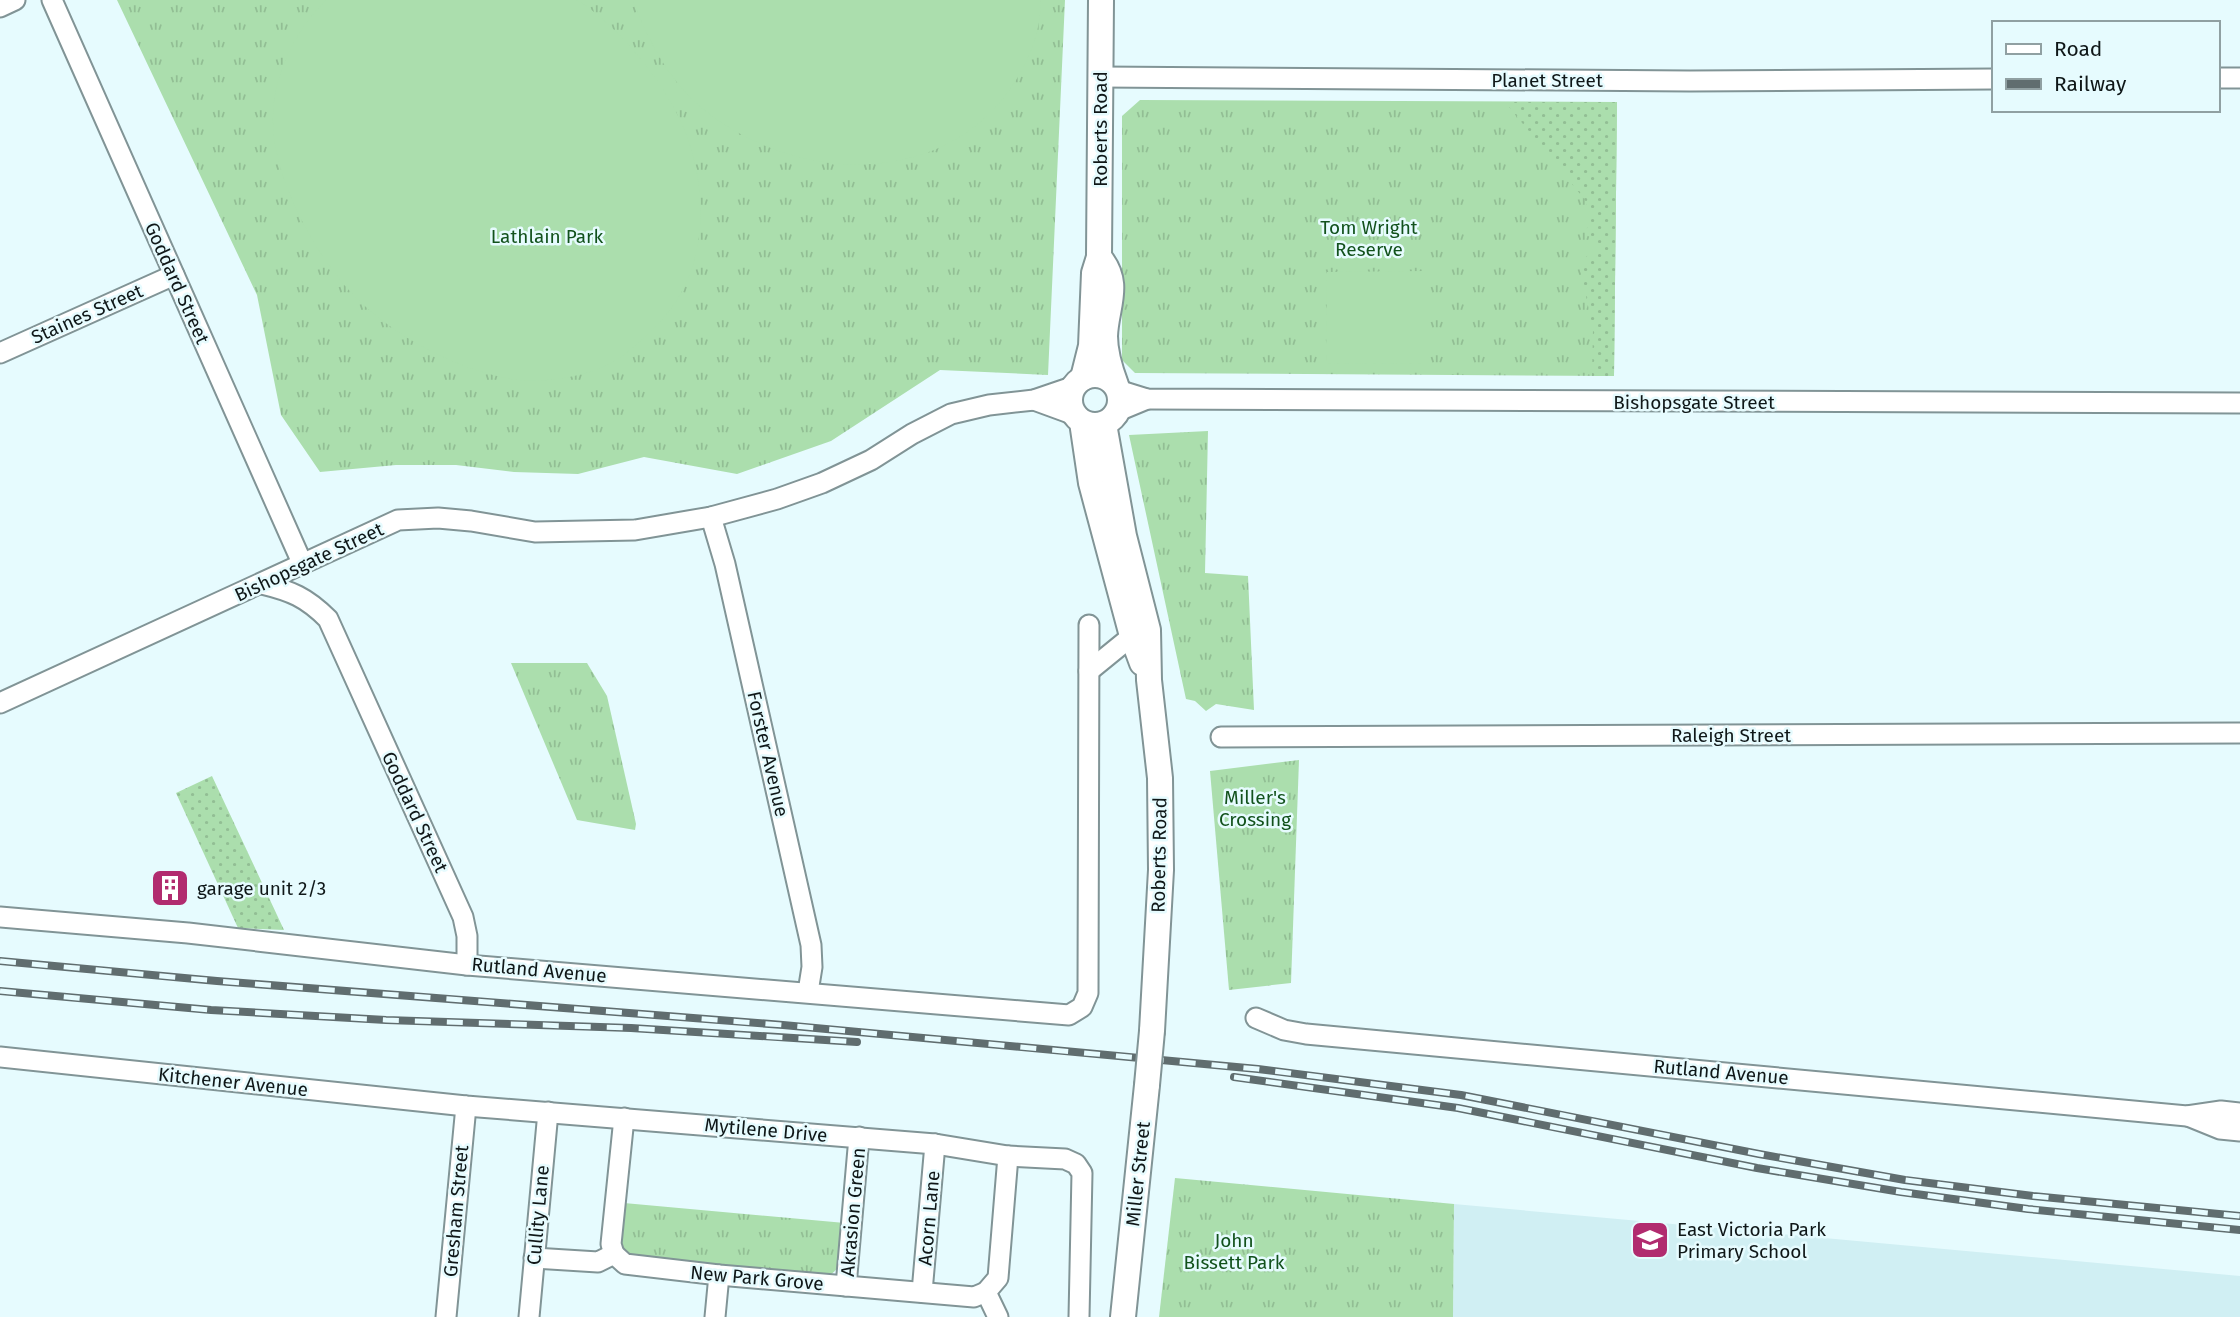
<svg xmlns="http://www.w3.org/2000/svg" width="2240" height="1317" viewBox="0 0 2240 1317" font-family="'Fira Sans',sans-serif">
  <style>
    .built { fill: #d0eff3 }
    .grass { fill: url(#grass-tufts) }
    .garden { fill: url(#garden-dots) }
    .pitch { fill: #abdead }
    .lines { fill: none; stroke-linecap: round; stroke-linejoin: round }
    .minor-casing { stroke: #819496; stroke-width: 23 }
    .major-casing { stroke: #819496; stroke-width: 28 }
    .minor { stroke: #fff; stroke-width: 19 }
    .major { stroke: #fff; stroke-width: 24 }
    .rail-casing { stroke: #606d6f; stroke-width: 8 }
    .rail { stroke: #e6fbfe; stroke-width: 5; stroke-dasharray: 16; stroke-linecap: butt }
    .major-bridge-casing { stroke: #819496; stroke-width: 28; stroke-linecap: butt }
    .major-bridge { stroke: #fff; stroke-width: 24 }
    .labels { text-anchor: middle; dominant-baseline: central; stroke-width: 5; stroke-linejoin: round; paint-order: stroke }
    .street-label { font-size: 19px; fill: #0f1718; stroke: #e6fbfe }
    .park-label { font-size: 19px; fill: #12521c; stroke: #e6fbfe }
    .poi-label { font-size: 19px; fill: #0f1718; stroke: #e6fbfe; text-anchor: start }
  </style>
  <defs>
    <pattern id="grass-tufts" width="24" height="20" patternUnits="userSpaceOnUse" patternTransform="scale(1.75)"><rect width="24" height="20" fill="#abdead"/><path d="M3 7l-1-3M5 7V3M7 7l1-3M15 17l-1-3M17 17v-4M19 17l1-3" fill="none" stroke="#92be94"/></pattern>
    <pattern id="garden-dots" width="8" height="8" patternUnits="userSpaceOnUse" patternTransform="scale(1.75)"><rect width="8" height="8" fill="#abdead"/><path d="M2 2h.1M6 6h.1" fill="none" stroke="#92be94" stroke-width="1.8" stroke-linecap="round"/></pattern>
  </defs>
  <rect width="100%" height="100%" fill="#e6fbfe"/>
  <polygon class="built" points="1454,1204 2240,1276 2240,1317 1453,1317"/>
  <g class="grass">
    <polygon points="117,0 1065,0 1048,375 940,370 831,441 737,474 644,457 578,474 514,472 456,465 396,465 320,472 281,415 257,295"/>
    <polygon points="1140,100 1617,102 1614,376 1135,373 1122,360 1122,116"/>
    <polygon points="1208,431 1205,573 1248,576 1254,710 1216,704 1206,711 1195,701 1186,699 1129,435"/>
    <polygon points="511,663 587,663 607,696 636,824 635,830 577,820"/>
    <polygon points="1299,760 1291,983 1229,990 1210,771"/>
    <polygon points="1175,1178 1454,1204 1453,1317 1159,1317"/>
    <path d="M624 1203 845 1223C843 1240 847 1269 827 1276L630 1257C614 1245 622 1221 624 1203Z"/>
  </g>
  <g class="garden">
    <path d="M1505 102H1617L1614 376H1592L1593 329 1580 268 1583 259 1596 250 1592 238 1586 235C1588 222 1590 213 1585 200Z"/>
    <polygon points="212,776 284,930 238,928 176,793"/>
  </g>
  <g class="pitch">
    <path d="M326 0C385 0 444 0 503 0 521 0 558 0 575 0 587 3 616 31 625 41 649 67 674 101 686 134 710 197 707 274 658 324 641 341 624 358 601 368 580 377 541 383 518 380 459 372 386 333 347 288 312 248 274 178 273 123 272 77 294 32 326 0Z"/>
    <path d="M633 0H1041C1041 40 1021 80 994 109 915 192 777 175 696 103 666 75 647 38 633 0Z"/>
    <polygon points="1422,271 1422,364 1326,363 1327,272"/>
  </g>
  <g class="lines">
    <defs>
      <g id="minor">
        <polyline points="52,0 303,565"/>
        <polyline points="0,7 15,0"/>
        <polyline points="1101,77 1690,81 1993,79"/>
        <polyline points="2217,78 2240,78"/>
        <polyline points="0,353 174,275"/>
        <polyline points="1118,390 1147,399 2240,403"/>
        <polyline points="1034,400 1075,415"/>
        <polyline points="1118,411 1147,399"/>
        <polyline points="711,517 725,564 811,945 812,967 808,992"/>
        <path d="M262 584C291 591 306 597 328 619L463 917 467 936V965"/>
        <polyline points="1089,671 1132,636"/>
        <polyline points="0,703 398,520 438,518 471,521 535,532 635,530 711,517 777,499 822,483 871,460 912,434 951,414 989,405 1034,400 1075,386"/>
        <polyline points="1221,737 2240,733"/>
        <polyline points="0,917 188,933 467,965 1069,1015 1082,1007 1088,993 1089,625"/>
        <polyline points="1256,1018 1284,1030 1306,1034 2187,1116 2221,1111 2240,1113"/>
        <polyline points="0,1057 466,1106 935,1144 1008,1156 1065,1159 1076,1164 1082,1173 1079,1317"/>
        <polyline points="2188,1116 2220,1129 2240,1131"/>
        <polyline points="614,1254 611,1244 624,1118"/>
        <polyline points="534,1258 598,1262 614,1254 625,1264 719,1275 974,1297 986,1292"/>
        <polyline points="846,1286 859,1137"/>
        <polyline points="922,1292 935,1144"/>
        <polyline points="446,1317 466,1106"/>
        <polyline points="529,1317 548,1112"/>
        <polyline points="715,1317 719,1275"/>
        <polyline points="998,1317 986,1292 998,1278 1008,1156"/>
      </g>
      <g id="major">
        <path d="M1099 257C1122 284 1106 306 1105 336 1105 353 1110 369 1116 385"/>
        <circle cx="1095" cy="400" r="25"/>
        <polyline points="1083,378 1091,346 1094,273 1099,257 1101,0"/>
        <polyline points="1082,422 1091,483 1132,636 1142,663"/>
        <polyline points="1104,424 1124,536 1148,630 1149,680 1160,778 1161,870 1152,1031"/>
        <polyline points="1123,1317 1147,1085"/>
      </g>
    </defs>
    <use href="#minor" class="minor-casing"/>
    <use href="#major" class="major-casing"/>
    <use href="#minor" class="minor"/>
    <use href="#major" class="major"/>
    <defs>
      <g id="rail">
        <polyline points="0,961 217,981 783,1025 1258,1069 1461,1095 1759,1154 1905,1180 2033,1196 2240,1216"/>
        <polyline points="0,991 211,1010 386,1020 631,1028 857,1042"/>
        <polyline points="1234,1077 1458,1108 1757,1168 1901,1192 2028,1209 2240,1230"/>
      </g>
    </defs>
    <use href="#rail" class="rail-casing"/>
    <use href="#rail" class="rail"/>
    <defs>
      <polyline id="major-bridge" points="1147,1085 1152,1031"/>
    </defs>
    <use href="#major-bridge" class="major-bridge-casing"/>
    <use href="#major-bridge" class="major-bridge"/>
  </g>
  <defs>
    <symbol id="building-square" viewBox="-11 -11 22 22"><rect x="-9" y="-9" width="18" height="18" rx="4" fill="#b12b6f" stroke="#e6fbfe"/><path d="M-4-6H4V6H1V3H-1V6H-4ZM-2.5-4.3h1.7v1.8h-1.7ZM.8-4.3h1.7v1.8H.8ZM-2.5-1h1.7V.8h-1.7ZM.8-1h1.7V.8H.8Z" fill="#fff"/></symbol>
    <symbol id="school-square" viewBox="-11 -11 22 22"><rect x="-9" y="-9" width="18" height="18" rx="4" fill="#b12b6f" stroke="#e6fbfe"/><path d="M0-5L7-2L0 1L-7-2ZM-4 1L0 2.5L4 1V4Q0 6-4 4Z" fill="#fff"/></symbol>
  </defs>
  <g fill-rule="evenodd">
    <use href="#building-square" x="148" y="866" width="44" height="44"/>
    <use href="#school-square" x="1628" y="1218" width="44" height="44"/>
  </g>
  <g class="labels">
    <g class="street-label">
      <text x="1547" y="80">Planet Street</text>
      <text transform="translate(1100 129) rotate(-90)">Roberts Road</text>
      <text transform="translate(177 283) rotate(66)">Goddard Street</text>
      <text transform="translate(87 314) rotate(-24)">Staines Street</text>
      <text x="1694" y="402">Bishopsgate Street</text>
      <text transform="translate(309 562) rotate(-25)">Bishopsgate Street</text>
      <text x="1731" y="735">Raleigh Street</text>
      <text transform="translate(768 754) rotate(77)">Forster Avenue</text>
      <text transform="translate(415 812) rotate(65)">Goddard Street</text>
      <text transform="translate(1159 855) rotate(-89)">Roberts Road</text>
      <text transform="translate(539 970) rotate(5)">Rutland Avenue</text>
      <text transform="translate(1721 1072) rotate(5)">Rutland Avenue</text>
      <text transform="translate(233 1082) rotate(6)">Kitchener Avenue</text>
      <text transform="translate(766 1130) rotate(5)">Mytilene Drive</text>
      <text transform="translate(1138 1174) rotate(-84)">Miller Street</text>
      <text transform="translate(456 1211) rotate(-85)">Gresham Street</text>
      <text transform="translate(853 1212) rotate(-85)">Akrasion Green</text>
      <text transform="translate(538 1215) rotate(-85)">Cullity Lane</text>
      <text transform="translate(929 1218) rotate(-85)">Acorn Lane</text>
      <text transform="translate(757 1278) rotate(5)">New Park Grove</text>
    </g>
    <g class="park-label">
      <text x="1369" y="227">Tom Wright<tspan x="1369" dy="22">Reserve</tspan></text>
      <text x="547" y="236">Lathlain Park</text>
      <text x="1255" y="797">Miller's<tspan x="1255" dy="22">Crossing</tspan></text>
      <text x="1234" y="1240">John<tspan x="1234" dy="22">Bissett Park</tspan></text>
    </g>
    <g class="poi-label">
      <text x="197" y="888">garage unit 2/3</text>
      <text x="1677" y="1229">East Victoria Park<tspan x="1677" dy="22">Primary School</tspan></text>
    </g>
  </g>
  <rect x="1992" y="21" width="228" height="91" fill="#e6fbfe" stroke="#90a0a2" stroke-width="2"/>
  <rect x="2006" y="44" width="35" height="10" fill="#ffffff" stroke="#90a0a2" stroke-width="2"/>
  <text x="2054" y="56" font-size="21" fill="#0f1718">Road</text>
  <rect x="2006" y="79" width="35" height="10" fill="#606d6f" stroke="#90a0a2" stroke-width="2"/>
  <text x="2054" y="91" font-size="21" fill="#0f1718">Railway</text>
</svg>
